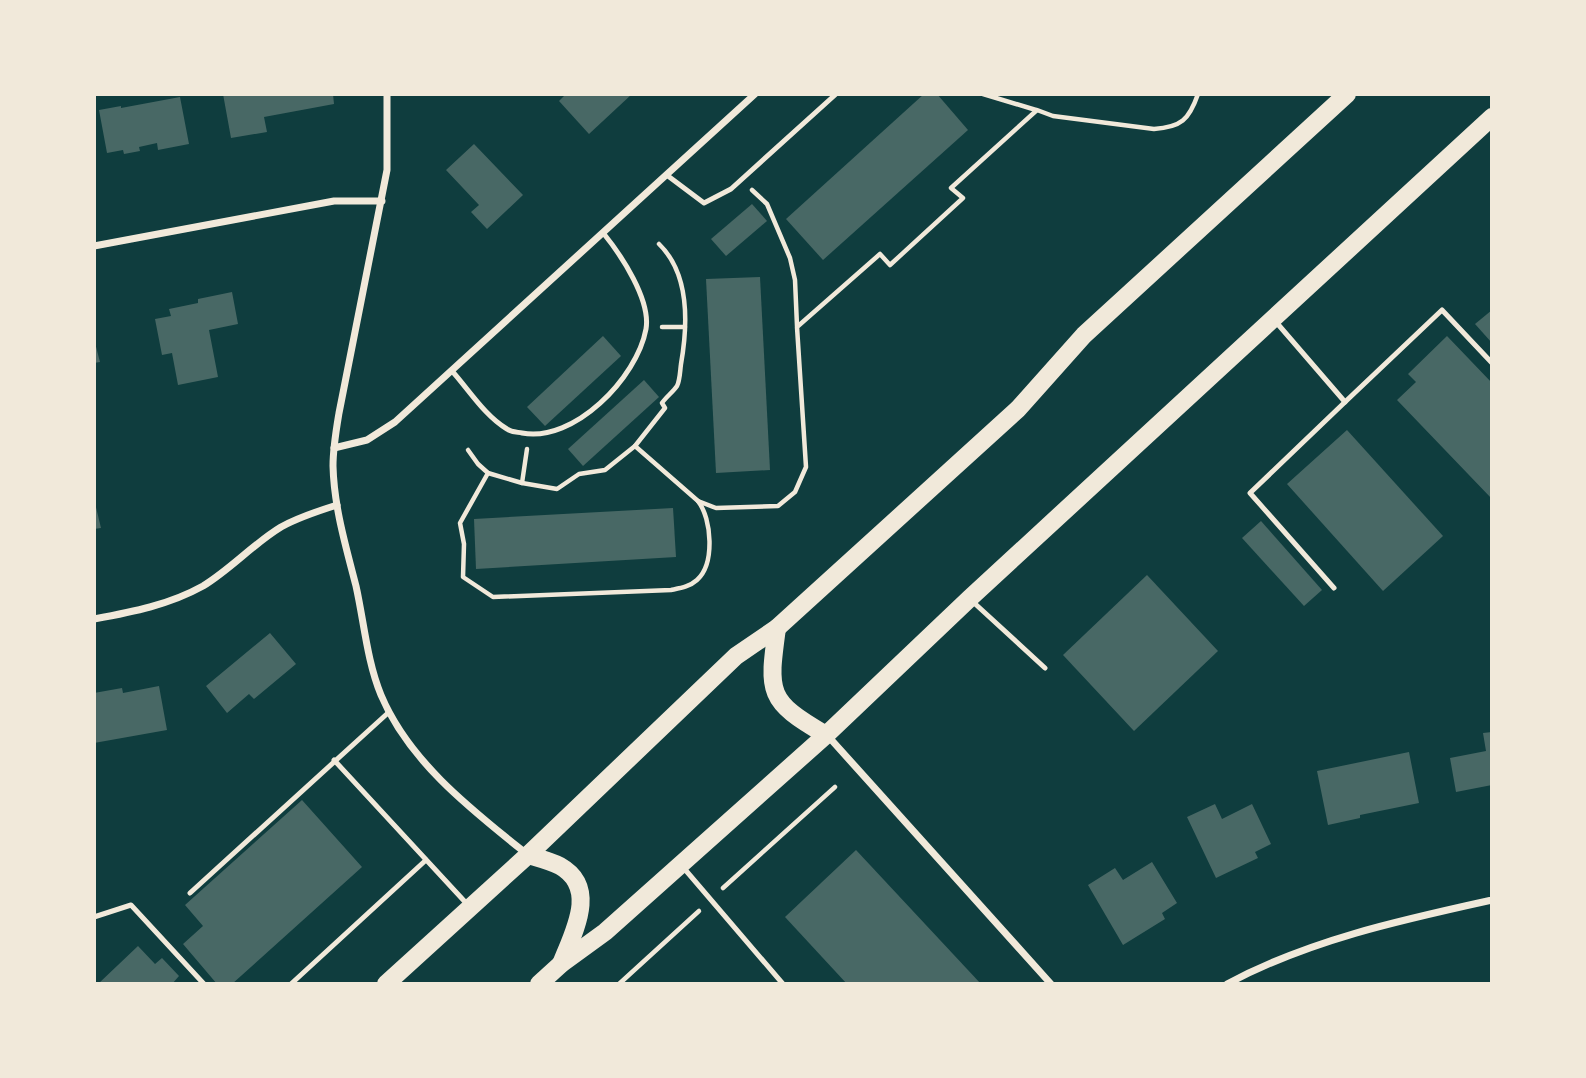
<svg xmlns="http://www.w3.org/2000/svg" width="1586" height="1078" viewBox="0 0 1586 1078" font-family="'Asap Condensed',sans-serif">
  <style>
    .building { fill: #486865 }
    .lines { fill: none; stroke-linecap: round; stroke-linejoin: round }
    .path { stroke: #f1e9da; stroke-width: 4.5 }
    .service { stroke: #f1e9da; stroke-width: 5 }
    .minor { stroke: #f1e9da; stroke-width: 7 }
    .primary { stroke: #f1e9da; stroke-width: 18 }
  </style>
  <rect width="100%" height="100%" fill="#0f3d3e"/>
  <g class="building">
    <polygon points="223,94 333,94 334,104 264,117 267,132 231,138"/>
    <polygon points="566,94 632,94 589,134 559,101"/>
    <polygon points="924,94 937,94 968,130 823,260 786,219"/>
    <polygon points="180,97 189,144 158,150 157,143 139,147 140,151 124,154 123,150 107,153 99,110 121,106 121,108"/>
    <polygon points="474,144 523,195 487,229 471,212 479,205 446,170"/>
    <polygon points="752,204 767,221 726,256 711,239"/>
    <polygon points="760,277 770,470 716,473 706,279"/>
    <polygon points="232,292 238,324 209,330 218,377 178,385 172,353 162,355 155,319 171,316 169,309 198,303 198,299"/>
    <polygon points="1492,310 1492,343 1475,324"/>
    <polygon points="603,336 621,356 545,426 527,407"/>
    <polygon points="1447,336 1492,383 1492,499 1397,400 1416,382 1408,374"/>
    <polygon points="94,339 100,362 94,363"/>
    <polygon points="644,380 659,397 583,466 568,449"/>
    <polygon points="1347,430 1443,536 1383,591 1287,484"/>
    <polygon points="94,499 101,528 94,529"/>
    <polygon points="673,508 676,557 476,569 474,519"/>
    <polygon points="1261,521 1322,590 1304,606 1242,538"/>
    <polygon points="1147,575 1218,651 1134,731 1063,655"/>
    <polygon points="270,633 296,664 254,699 249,694 227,713 206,686"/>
    <polygon points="159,686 167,730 94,743 94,693 122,688 123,693"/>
    <polygon points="1492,732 1492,785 1456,792 1450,758 1486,751 1483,733"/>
    <polygon points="1409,752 1419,803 1360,815 1360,818 1328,825 1317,771"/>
    <polygon points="302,800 362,867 232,984 217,984 183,944 203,926 185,905"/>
    <polygon points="1215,804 1222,819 1252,804 1271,844 1255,852 1258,858 1216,878 1187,817"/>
    <polygon points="856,850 981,984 847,984 785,917"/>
    <polygon points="1152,862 1177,903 1162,913 1165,919 1123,945 1088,885 1115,868 1123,880"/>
    <polygon points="138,946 155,964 162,958 179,976 172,984 98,984"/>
  </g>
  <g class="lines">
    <g class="path">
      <polyline points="983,94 1036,110"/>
      <polyline points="752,190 767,204 790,258 795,280 797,326"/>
      <path d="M659 244C690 274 688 324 681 364 680 371 680 380 677 386 673 392 666 397 662 403L665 408 635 446 698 501"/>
      <polyline points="662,327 685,327"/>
      <path d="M635 446 605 470 579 474 557 489 522 483 488 473 460 523 464 544 463 577 493 597 671 590C681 588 689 587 697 580 715 564 712 519 698 501L716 508 778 506 795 492 806 467 797 327 880 254 890 265 963 198 951 188 1037 110 1053 116 1154 129C1181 127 1189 120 1198 94"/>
      <polyline points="468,450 478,464 488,473"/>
      <polyline points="522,483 527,449"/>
      <polyline points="723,888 835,787"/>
      <polyline points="619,984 699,911"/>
    </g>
    <g class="service">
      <polyline points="668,176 704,203 731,189 836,94"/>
      <polyline points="1276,322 1345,402 1442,310 1492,363"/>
      <path d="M452 371C469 390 485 416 507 429 511 432 517 432 522 433 574 443 637 378 646 329 651 300 621 255 604 234"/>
      <polyline points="1334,588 1250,493 1345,402"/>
      <polyline points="972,601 1045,668"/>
      <polyline points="334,760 467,904"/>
      <polyline points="682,866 783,984"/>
      <polyline points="190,893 389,712"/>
      <polyline points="94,917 131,905 204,984"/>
      <polyline points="291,984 426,860"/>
    </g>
    <g class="minor">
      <path d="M387 94V170L339 413C336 431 333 448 333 466 334 507 346 547 356 586 364 622 367 661 381 695 409 762 473 811 528 855"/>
      <polyline points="94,246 334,201 382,201"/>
      <polyline points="334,448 367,440 395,422 755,94"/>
      <path d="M94 619C132 612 169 605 203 586 231 569 253 544 281 527 299 517 318 511 337 505"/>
      <polyline points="827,735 1051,984"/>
      <path d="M1227 984C1309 940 1401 920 1492 900"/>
    </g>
    <g class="primary">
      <path d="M777 628C768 693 767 701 826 735"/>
      <path d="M528 855C538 858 550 861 560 866 599 888 573 933 561 964"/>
      <polyline points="386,984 528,855 736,656 777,628 1018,409 1084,335 1347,94"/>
      <polyline points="539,984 561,964 605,932 826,735 970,598 1492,117"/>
    </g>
  </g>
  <rect width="1586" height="1078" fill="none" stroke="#f1e9da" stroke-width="192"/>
</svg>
